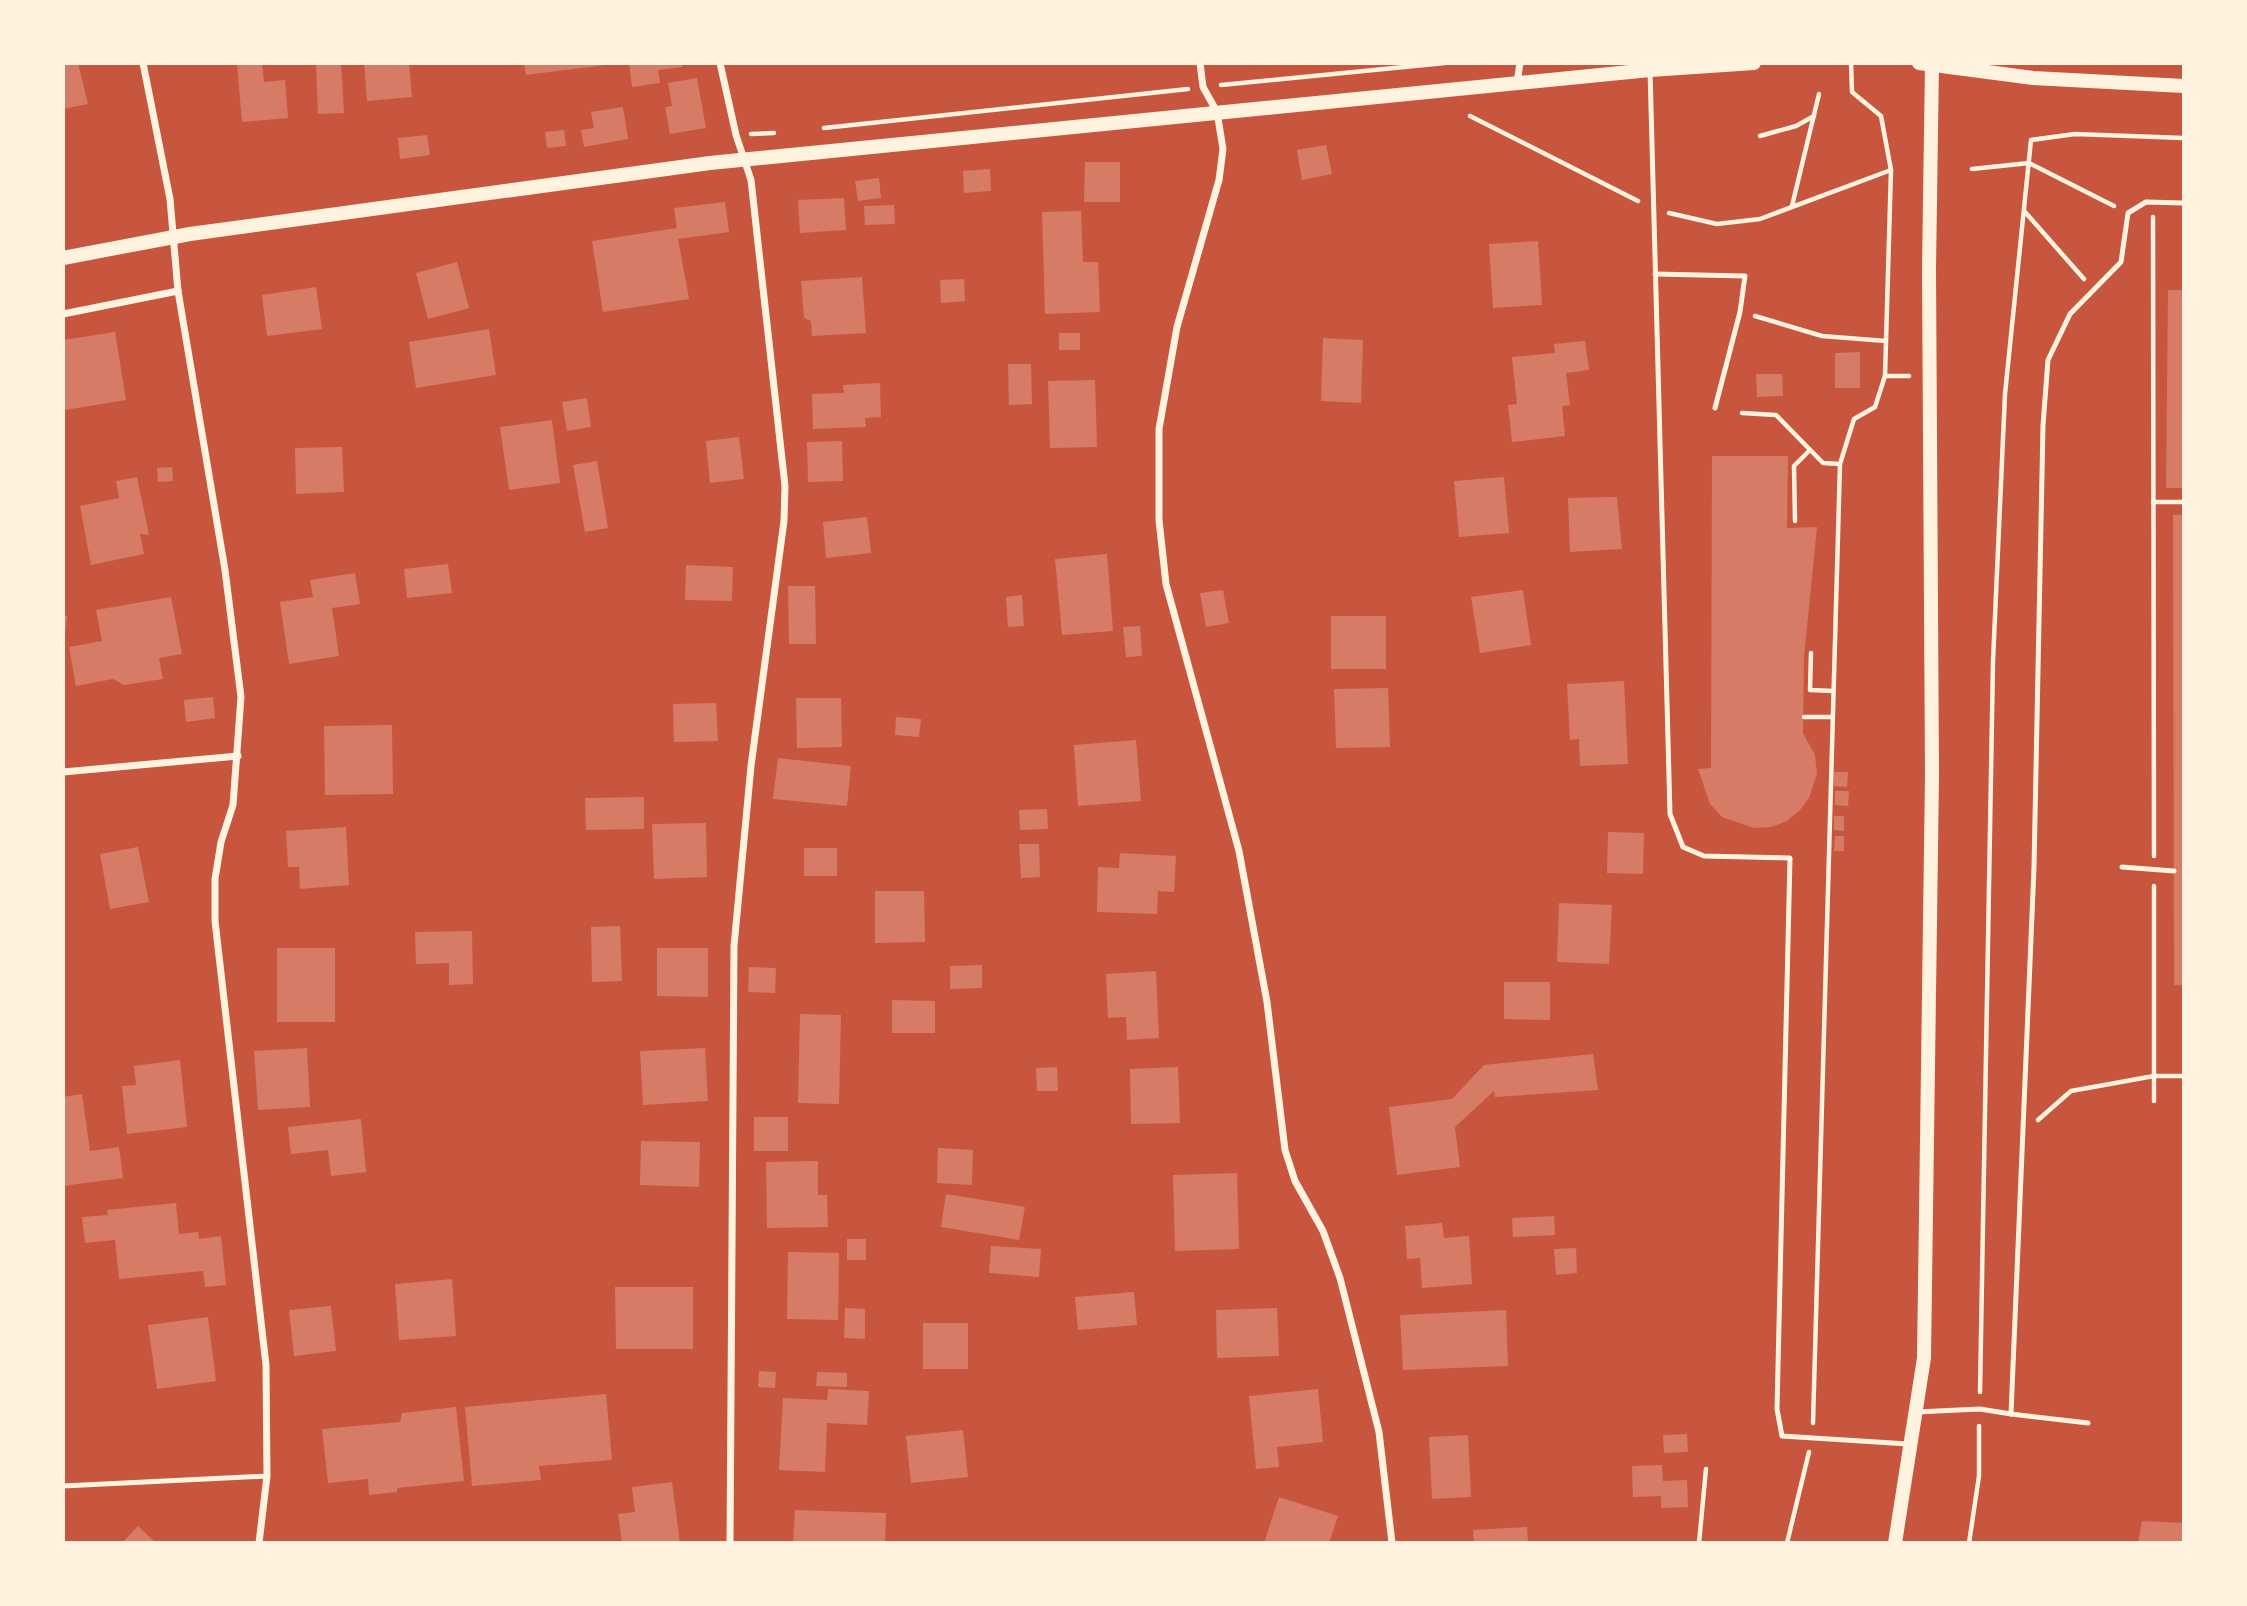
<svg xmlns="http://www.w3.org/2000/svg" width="2247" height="1606" viewBox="0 0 2247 1606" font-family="'DM Sans',sans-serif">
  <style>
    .building { fill: #d67c66 }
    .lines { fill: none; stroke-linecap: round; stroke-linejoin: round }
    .path { stroke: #fff3e0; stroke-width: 4.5 }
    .service { stroke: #fff3e0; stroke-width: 5 }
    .minor { stroke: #fff3e0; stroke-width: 7 }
    .secondary { stroke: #fff3e0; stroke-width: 14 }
  </style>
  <rect width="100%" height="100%" fill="#c8553d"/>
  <g class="building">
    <polygon points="63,63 78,63 88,104 63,109"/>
    <polygon points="237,63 262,63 264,82 285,80 288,118 242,122"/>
    <polygon points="316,63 341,63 344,113 318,114"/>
    <polygon points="364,63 409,63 412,97 367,101"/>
    <polygon points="524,63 605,63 605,65 526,75"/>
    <polygon points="629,63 682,63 682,67 658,70 660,83 632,87"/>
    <polygon points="697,78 706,128 670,134 665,107 672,106 668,83"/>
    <polygon points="623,107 628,139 584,147 581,130 594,128 591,112"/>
    <polygon points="564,130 566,146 547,148 545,132"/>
    <polygon points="427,135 430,155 400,159 398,138"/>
    <polygon points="1326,145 1332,174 1302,180 1297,150"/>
    <polygon points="1085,162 1120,162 1120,202 1084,202"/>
    <polygon points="990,169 991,191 964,193 963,171"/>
    <polygon points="879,178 881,198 858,201 855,181"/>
    <polygon points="844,198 846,230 800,233 798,200"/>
    <polygon points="725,202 729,232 678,239 689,299 603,312 592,241 677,228 674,208"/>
    <polygon points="894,205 895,224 865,225 864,206"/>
    <polygon points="1081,211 1083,262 1098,262 1100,312 1045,314 1042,212"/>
    <polygon points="1538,241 1542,305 1493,308 1489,244"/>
    <polygon points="457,262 469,308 428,319 416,273"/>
    <polygon points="862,277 866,333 812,336 811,321 804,318 801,281"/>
    <polygon points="964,279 965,301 941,303 940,280"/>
    <polygon points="316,287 322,329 267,336 262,295"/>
    <polygon points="2168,290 2184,290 2184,488 2166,488"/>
    <polygon points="489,329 496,375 416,388 409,342"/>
    <polygon points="115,332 126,400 65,410 63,340"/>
    <rect x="1059" y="333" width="21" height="17"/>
    <polygon points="1323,338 1363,340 1361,403 1321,401"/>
    <polygon points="1585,341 1589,370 1566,373 1570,405 1562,406 1565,436 1512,442 1508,405 1517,404 1512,357 1555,353 1554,344"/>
    <polygon points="1860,352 1860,388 1835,388 1835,353"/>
    <polygon points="1008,364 1031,364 1032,404 1009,405"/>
    <polygon points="1756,374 1782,374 1783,396 1757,397"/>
    <polygon points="1095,380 1097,447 1050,448 1048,381"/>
    <polygon points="880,383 881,417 865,418 866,427 813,429 812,394 844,393 843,385"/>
    <polygon points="587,398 591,427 567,431 562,402"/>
    <polygon points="552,420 560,483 509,490 500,427"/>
    <polygon points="739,437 744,479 710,483 706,441"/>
    <polygon points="842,441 843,481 808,482 807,442"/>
    <polygon points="342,447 344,492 296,494 295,448"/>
    <polygon points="1712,456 1788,456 1787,528 1817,527 1804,657 1803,733 1815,755 1817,774 1809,798 1800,810 1787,821 1771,827 1754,828 1722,817 1710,804 1698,769 1711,768"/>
    <polygon points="597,461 608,528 585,532 573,465"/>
    <polygon points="172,467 173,481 158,482 157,468"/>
    <polygon points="137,477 149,535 140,534 144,554 91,565 80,506 119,498 116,481"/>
    <polygon points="1504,477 1509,533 1459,537 1454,481"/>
    <polygon points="1617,497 1622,549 1570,552 1568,498"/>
    <polygon points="2173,515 2184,515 2184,985 2174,985"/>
    <polygon points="867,517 871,553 826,558 823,522"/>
    <polygon points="1107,554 1113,631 1062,635 1055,559"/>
    <polygon points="448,564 452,593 407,598 404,569"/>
    <polygon points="686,565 733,567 732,601 685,600"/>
    <polygon points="355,573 360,604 332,608 339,656 289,664 280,602 313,597 310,580"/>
    <polygon points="788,586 815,586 816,644 789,644"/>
    <polygon points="1223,590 1229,623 1206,627 1200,593"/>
    <polygon points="1523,590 1531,645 1480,653 1471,597"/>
    <polygon points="1022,595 1024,626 1008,627 1006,597"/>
    <polygon points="171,597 182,654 159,658 163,679 124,685 113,679 76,686 69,647 102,641 96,610"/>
    <polygon points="63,616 67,616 65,634 63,634"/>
    <rect x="1331" y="616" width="55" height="53"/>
    <polygon points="1140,626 1142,656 1126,657 1123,627"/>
    <polygon points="1624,681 1628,764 1580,766 1579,739 1570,740 1567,684"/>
    <polygon points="1388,688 1390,747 1336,748 1334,689"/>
    <polygon points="213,697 215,718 186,722 184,700"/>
    <polygon points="796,698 841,698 842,747 797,748"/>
    <polygon points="716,703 718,741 674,742 673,704"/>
    <polygon points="896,717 921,719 919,737 895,735"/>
    <polygon points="392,725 393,794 325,795 324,726"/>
    <polygon points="1136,740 1141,801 1078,806 1074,745"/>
    <polygon points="778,758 851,766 847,806 773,799"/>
    <polygon points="1834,772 1848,772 1847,787 1834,786"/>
    <polygon points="1835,791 1849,791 1848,806 1835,805"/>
    <polygon points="644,797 644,829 586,830 585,798"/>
    <polygon points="1047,809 1048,829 1020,830 1019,810"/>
    <polygon points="1834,816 1844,816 1844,831 1834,830"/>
    <polygon points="706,823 707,877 654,879 652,824"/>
    <polygon points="346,827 349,885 300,889 299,867 288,867 286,831"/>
    <polygon points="1608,832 1644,833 1643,874 1607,873"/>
    <polygon points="1835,836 1844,836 1844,851 1834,851"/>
    <polygon points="1019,844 1039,844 1040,877 1021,878"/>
    <polygon points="138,847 149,902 110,909 100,854"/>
    <rect x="804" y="848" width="33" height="28"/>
    <polygon points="1120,853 1176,856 1174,892 1158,891 1157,914 1097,912 1098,867 1119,868"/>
    <polygon points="875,891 924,891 925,942 875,943"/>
    <polygon points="1559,903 1612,905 1609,964 1557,962"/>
    <polygon points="620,926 622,981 592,982 591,927"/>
    <polygon points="472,931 473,984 449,985 449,963 416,964 415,932"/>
    <rect x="277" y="948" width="58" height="74"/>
    <polygon points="657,948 708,948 708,997 657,996"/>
    <polygon points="982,965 982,988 950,989 950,966"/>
    <polygon points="749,967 776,968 775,993 748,992"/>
    <polygon points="1156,971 1159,1038 1127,1040 1126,1017 1108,1018 1106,974"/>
    <polygon points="1504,982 1550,982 1550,1020 1504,1019"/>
    <polygon points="892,1000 935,1001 935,1033 892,1033"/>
    <polygon points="800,1014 841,1015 839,1104 798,1103"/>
    <polygon points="307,1048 310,1107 258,1110 254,1051"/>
    <polygon points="705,1048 708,1101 643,1105 640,1051"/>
    <polygon points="1593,1054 1598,1090 1495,1097 1494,1091 1455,1127 1460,1167 1397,1175 1389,1107 1452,1099 1484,1065"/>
    <polygon points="180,1060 187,1127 127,1134 122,1086 136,1085 134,1066"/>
    <polygon points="1057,1067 1058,1091 1037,1091 1036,1068"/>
    <polygon points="1178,1067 1180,1123 1131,1124 1130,1069"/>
    <polygon points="82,1094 90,1151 119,1147 123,1178 63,1186 63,1097"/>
    <rect x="754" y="1117" width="34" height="34"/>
    <polygon points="361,1119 366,1172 331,1176 328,1150 291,1154 288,1127"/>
    <polygon points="641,1141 700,1142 699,1187 640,1185"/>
    <polygon points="938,1148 973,1150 972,1185 937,1183"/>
    <polygon points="818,1161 818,1195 827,1195 828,1227 767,1228 766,1162"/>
    <polygon points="1237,1173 1239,1249 1175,1251 1173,1175"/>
    <polygon points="946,1194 1025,1207 1019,1240 941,1227"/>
    <polygon points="176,1203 179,1234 198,1232 199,1239 221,1236 226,1285 205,1287 203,1271 119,1279 115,1240 85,1243 82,1217 108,1215 107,1210"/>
    <polygon points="1554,1216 1555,1235 1513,1237 1512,1218"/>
    <polygon points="1442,1223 1444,1238 1469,1236 1472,1284 1422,1288 1420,1258 1407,1259 1405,1226"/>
    <rect x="847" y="1239" width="19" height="21"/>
    <polygon points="991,1246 1041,1249 1039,1277 989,1273"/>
    <polygon points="1576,1248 1577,1273 1556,1275 1554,1249"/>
    <polygon points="788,1252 839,1253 838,1320 787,1319"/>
    <polygon points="452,1279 456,1336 399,1340 395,1284"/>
    <polygon points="615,1287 693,1287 693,1349 616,1349"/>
    <polygon points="1134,1292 1137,1325 1078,1330 1075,1297"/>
    <polygon points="331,1306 336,1351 294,1356 289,1310"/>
    <polygon points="845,1308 865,1309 865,1339 844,1338"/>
    <polygon points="1277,1308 1279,1356 1217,1358 1216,1310"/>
    <polygon points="1506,1310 1508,1366 1403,1370 1400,1315"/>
    <polygon points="208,1317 216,1381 157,1389 148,1325"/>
    <rect x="923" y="1323" width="45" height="46"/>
    <polygon points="759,1371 776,1372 775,1388 758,1387"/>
    <polygon points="817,1372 847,1373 847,1387 816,1386"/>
    <polygon points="828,1389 869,1391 867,1425 827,1423 825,1472 779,1470 783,1398 827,1400"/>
    <polygon points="1318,1389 1323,1442 1277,1447 1279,1467 1256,1469 1249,1396"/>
    <polygon points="606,1394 612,1460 539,1466 541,1480 472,1486 465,1407"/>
    <polygon points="456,1407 464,1481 397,1488 397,1492 369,1495 368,1479 328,1483 322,1429 400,1422 402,1413"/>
    <polygon points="963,1430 968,1477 911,1483 906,1436"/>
    <polygon points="1687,1434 1688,1452 1664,1453 1663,1435"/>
    <polygon points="1468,1435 1471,1497 1432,1499 1429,1437"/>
    <polygon points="1662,1465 1663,1481 1687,1480 1688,1507 1661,1508 1661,1496 1633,1497 1632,1466"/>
    <polygon points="672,1482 680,1543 622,1543 618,1514 635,1512 632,1487"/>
    <polygon points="1279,1497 1338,1516 1329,1543 1264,1543"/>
    <polygon points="795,1510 886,1513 885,1543 793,1543"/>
    <polygon points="2142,1521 2184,1523 2184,1543 2138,1543"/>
    <polygon points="138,1526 156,1543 122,1543"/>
    <polygon points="1527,1527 1528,1543 1474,1543 1473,1530"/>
  </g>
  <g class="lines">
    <g class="path">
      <polyline points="1221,85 1445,63"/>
      <polyline points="1470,116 1638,201"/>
      <polyline points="824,128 1188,89"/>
      <polyline points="751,134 774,133"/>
      <polyline points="1760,136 1796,126 1814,116"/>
      <polyline points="1972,169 2029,163 2114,206"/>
      <polyline points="1792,206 1819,94"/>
      <polyline points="2025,212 2084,279"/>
      <polyline points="1669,213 1717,224 1760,219 1891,170"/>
      <polyline points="2153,217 2154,856"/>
      <polyline points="1755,316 1822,336 1886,341"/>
      <polyline points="1885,376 1909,376"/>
      <polyline points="1742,413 1776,415 1823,463 1840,464"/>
      <polyline points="2153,502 2184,502"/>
      <polyline points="1795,521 1794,466 1810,450"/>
      <polyline points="1811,653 1810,690 1833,691"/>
      <polyline points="1804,717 1832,717"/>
      <polyline points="2154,886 2154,1076 2184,1076"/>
      <polyline points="2038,1120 2071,1091 2154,1076 2154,1101"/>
      <polyline points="1980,1392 1993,661 2005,394 2031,140 2075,134 2184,138"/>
      <polyline points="1813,1423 1840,464 1854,419 1875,407 1885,376 1891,170 1881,116 1852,92 1851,63"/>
      <polyline points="1699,1543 1706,1469"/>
      <polyline points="1787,1543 1809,1452"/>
      <polyline points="1969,1543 1979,1476 1979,1426"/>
    </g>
    <g class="service">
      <polyline points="1650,70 1670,814 1683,847 1704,856 1790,858 1777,1409 1782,1436 1908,1444"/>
      <polyline points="1655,274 1745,276 1740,312 1715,408"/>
      <polyline points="2122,867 2174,871"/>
      <polyline points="1916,1412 1980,1409 2011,1414"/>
      <polyline points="2088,1423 2011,1414 2034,867 2043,425 2048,360 2070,314 2121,262 2128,213 2146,202 2184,203"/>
      <polyline points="63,1486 267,1476"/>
    </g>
    <g class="minor">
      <polyline points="143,63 170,199 178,291 225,570 241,697 233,805 221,842 215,879 215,921 266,1365 267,1476 259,1543"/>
      <polyline points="720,63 736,135 751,180 785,486 784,521 751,766 734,946 730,1543"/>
      <polyline points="1200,63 1203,87 1217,112 1223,149 1219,180 1177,327 1159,429 1159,520 1166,584 1239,851 1267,1002 1285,1150 1295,1181 1323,1231 1340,1278 1379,1432 1392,1543"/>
      <polyline points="1517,83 1520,63"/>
      <polyline points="63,314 178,291"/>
      <polyline points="63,772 238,756"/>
    </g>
    <g class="secondary">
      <polyline points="1919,63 2033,78 2184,86"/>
      <polyline points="63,258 190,234 710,163 1650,70 1754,63"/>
      <polyline points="1895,1543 1924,1358 1932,775 1929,269 1932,63"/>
    </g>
  </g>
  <rect width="2247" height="1606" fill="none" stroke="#fff3e0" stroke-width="130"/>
</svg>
